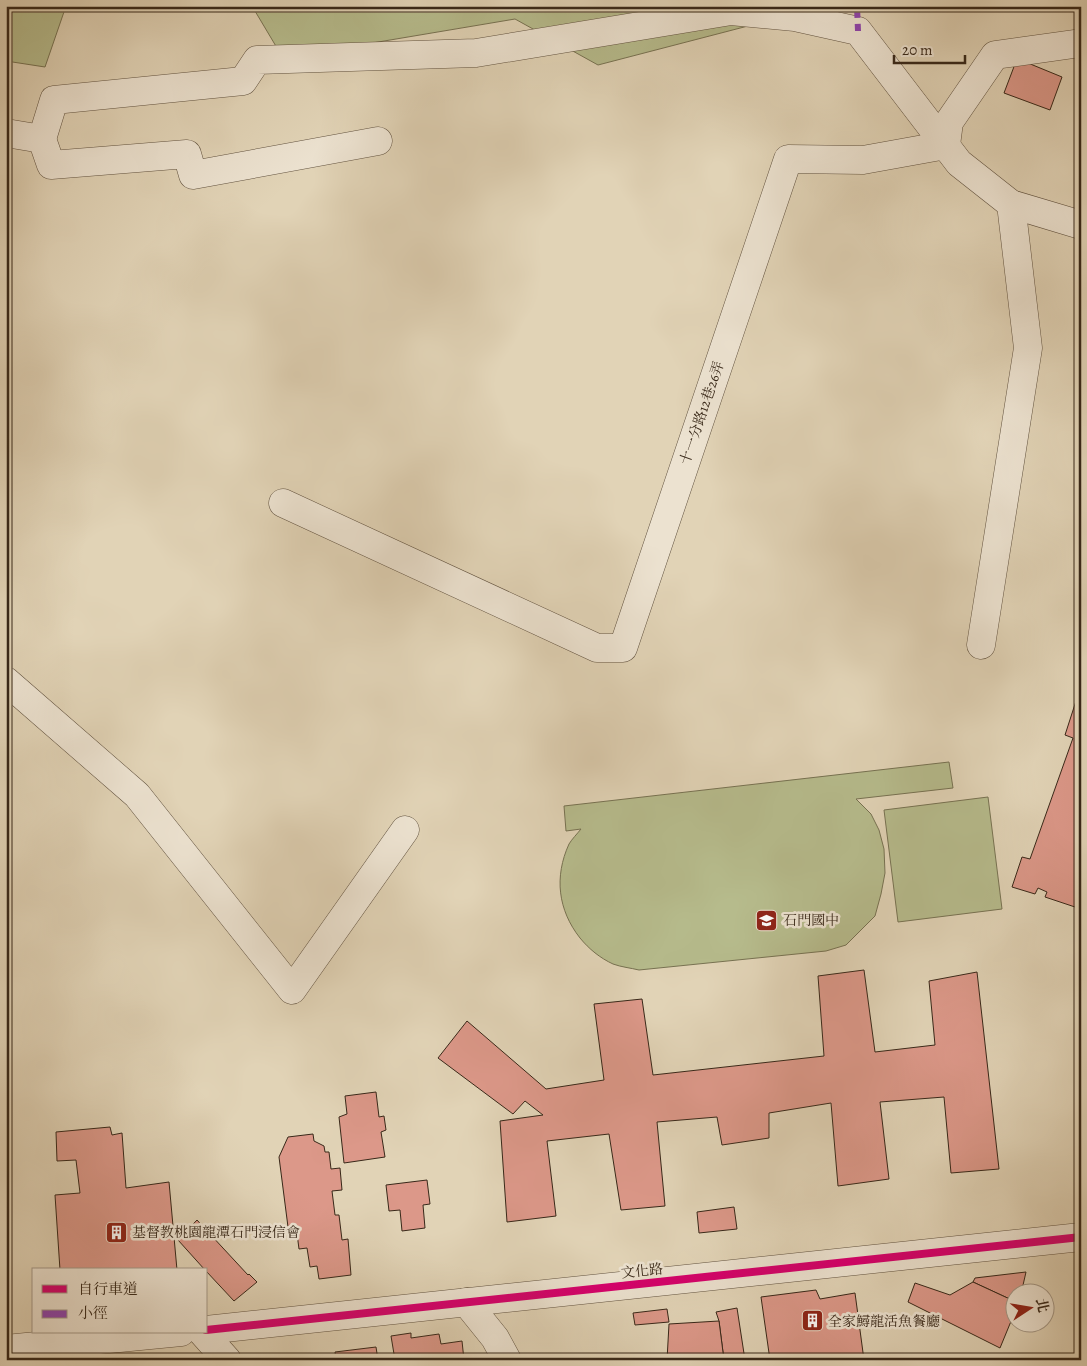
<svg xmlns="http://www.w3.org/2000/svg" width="1087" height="1366" viewBox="0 0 1087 1366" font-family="Alegreya,'Noto Serif TC',serif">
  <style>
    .green { fill: #b6bb8c; stroke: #777252 }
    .building { fill: #dc9889; stroke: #382819 }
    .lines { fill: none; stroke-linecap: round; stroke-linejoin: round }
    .minor-casing { stroke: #625340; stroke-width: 29 }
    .minor { stroke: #ece2d0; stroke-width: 28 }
    .quiet { stroke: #8e44ad; stroke-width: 6; stroke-dasharray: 12 6; stroke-linecap: butt }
    .cycleway-casing { stroke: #ece2d0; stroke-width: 11 }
    .cycleway { stroke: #d6006c; stroke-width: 8 }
    .labels { text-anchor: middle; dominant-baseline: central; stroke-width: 5; stroke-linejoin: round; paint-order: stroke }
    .street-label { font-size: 14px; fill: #382819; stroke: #ece2d0 }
    .poi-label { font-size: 14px; fill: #382819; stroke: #ece2d0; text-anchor: start }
  </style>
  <rect width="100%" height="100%" fill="#e1d3b6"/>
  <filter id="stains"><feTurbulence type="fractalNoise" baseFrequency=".004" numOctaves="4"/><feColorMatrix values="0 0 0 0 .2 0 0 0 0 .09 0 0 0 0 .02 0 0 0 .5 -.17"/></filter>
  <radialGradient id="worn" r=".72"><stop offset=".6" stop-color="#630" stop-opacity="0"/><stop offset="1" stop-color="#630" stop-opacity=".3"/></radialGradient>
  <g class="green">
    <polygon points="6,6 66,6 45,67 6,61"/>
    <polygon points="252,6 821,6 821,7 598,65 515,19 283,58"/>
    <path d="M949 762 953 788 856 799 871 814 879 830 884 849 885 873 881 894 875 916 846 945 826 951 639 970C631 968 621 967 613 964 600 958 589 949 580 938 558 910 554 877 569 844 572 839 577 834 581 829L566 831 564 806Z"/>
    <polygon points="988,797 1002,909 898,922 884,810"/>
  </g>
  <g class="building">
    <polygon points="1023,61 1062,77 1050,110 1004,93 1015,64"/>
    <polygon points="1076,701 1081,703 1081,909 1045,897 1047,892 1038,888 1035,894 1012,887 1022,857 1030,859 1073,738 1065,735"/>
    <polygon points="864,970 875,1052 935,1045 929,981 977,972 999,1169 951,1173 944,1097 880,1102 889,1179 838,1186 831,1103 769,1113 769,1138 722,1145 717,1117 657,1122 665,1206 621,1210 609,1134 547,1141 556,1216 507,1222 500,1121 543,1115 525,1101 513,1114 438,1058 467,1021 546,1089 604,1080 594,1004 642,999 653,1075 824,1056 818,976"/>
    <polygon points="376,1092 379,1117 384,1116 386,1130 381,1132 385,1157 344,1163 339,1117 347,1114 345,1096"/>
    <polygon points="110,1127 112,1135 122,1133 126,1188 169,1182 177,1270 60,1270 55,1195 80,1193 76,1160 57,1161 56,1132"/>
    <polygon points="313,1134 314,1141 324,1146 325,1152 329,1152 331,1169 340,1168 342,1190 332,1191 335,1215 339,1215 342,1240 348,1239 351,1275 319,1279 317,1266 310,1267 307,1248 299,1249 296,1226 288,1227 279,1157 288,1137"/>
    <polygon points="427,1180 430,1204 423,1205 425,1228 402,1231 400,1210 389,1211 386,1185"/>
    <polygon points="734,1207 737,1229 699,1233 697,1212"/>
    <polygon points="197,1220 248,1275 249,1274 257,1282 234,1301 206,1271 206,1270 205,1270 178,1240"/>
    <polygon points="1026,1272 1021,1294 1014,1294 1014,1301 973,1282 975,1278"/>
    <polygon points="973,1282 1014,1301 1014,1314 1000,1348 908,1302 915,1283 950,1295"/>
    <polygon points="816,1290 820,1299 855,1293 864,1360 770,1360 761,1297"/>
    <polygon points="737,1308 745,1360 724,1360 719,1321 716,1312"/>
    <polygon points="667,1309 669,1322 635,1325 633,1313"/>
    <polygon points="719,1321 724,1360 667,1360 669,1324"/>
    <polygon points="411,1333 411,1338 439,1334 441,1344 462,1341 464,1360 395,1360 391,1336"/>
    <polygon points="376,1347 378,1360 336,1360 335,1352"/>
    <polygon points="1018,1356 1081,1360 1017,1360"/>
  </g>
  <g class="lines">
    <defs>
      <g id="minor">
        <polyline points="6,133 42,139 51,165 187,154 193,175 378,141"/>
        <polyline points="42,139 54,100 243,81 257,60 476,53 731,11 795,17 858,31 959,163 1011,204 1081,225"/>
        <polyline points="283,503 597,648 623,648 788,159 863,160 946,145 949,122 995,55 1081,43"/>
        <polyline points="981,645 1028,348 1011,204"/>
        <polyline points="6,681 137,795 292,990 405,830"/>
        <polyline points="466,1302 495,1338 507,1360"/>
        <polyline points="206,1330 1081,1237"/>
        <polyline points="202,1332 227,1360"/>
        <polyline points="6,1349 181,1332"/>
      </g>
    </defs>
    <use href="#minor" class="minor-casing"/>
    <use href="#minor" class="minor"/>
    <polyline class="quiet" points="857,6 858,31"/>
    <defs>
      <polyline id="cycleway" points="206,1330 1081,1237"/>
    </defs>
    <use href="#cycleway" class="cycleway-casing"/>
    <use href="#cycleway" class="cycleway"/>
  </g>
  <defs>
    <symbol id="school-square" viewBox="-11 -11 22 22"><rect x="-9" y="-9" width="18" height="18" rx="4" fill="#8f2418" stroke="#ece2d0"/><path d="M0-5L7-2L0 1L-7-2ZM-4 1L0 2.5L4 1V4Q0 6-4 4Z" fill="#fff"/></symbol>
    <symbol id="building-square" viewBox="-11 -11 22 22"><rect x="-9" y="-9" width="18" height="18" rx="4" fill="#8f2418" stroke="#ece2d0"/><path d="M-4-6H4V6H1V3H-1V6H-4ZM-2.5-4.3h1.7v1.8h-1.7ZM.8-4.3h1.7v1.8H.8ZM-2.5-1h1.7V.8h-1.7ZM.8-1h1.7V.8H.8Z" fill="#fff"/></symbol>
  </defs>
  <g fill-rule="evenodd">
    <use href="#school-square" x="754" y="908" width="25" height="25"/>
    <use href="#building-square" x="104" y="1220" width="25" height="25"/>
    <use href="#building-square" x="800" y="1308" width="25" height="25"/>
  </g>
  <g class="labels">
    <g class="street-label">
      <text transform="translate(702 413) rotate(-71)">十一分路12巷26弄</text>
      <text transform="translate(642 1271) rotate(-6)">文化路</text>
    </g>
    <g class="poi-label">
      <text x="783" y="920">石門國中</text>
      <text x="132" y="1232">基督教桃園龍潭石門浸信會</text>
      <text x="828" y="1321">全家鱘龍活魚餐廳</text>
    </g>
  </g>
  <rect width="1087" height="1366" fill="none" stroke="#e1d3b6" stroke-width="25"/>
  <rect x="8" y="8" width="1072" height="1351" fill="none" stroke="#382819" stroke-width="2.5"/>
  <rect x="12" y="12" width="1062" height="1341" fill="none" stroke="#382819"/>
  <rect x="32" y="1268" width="175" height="65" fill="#ece2d0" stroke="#a49887"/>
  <rect x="42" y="1285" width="25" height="8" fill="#d6006c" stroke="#a49887"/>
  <text x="78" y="1294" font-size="15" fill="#382819">自行車道</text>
  <rect x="42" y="1310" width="25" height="8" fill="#8e44ad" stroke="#a49887"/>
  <text x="78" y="1318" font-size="15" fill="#382819">小徑</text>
  <g transform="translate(1030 1308) rotate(78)"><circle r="24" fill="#ece2d0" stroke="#a49887"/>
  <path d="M0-4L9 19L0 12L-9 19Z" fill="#8f2418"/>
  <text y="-8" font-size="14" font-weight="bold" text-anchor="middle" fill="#382819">北</text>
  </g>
  <path d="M894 55v8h71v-8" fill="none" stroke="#382819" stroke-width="2.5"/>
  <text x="902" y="55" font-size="15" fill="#382819" stroke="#ece2d0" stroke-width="4" paint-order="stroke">20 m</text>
  <rect width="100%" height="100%" filter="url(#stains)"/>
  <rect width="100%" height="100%" fill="url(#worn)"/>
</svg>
